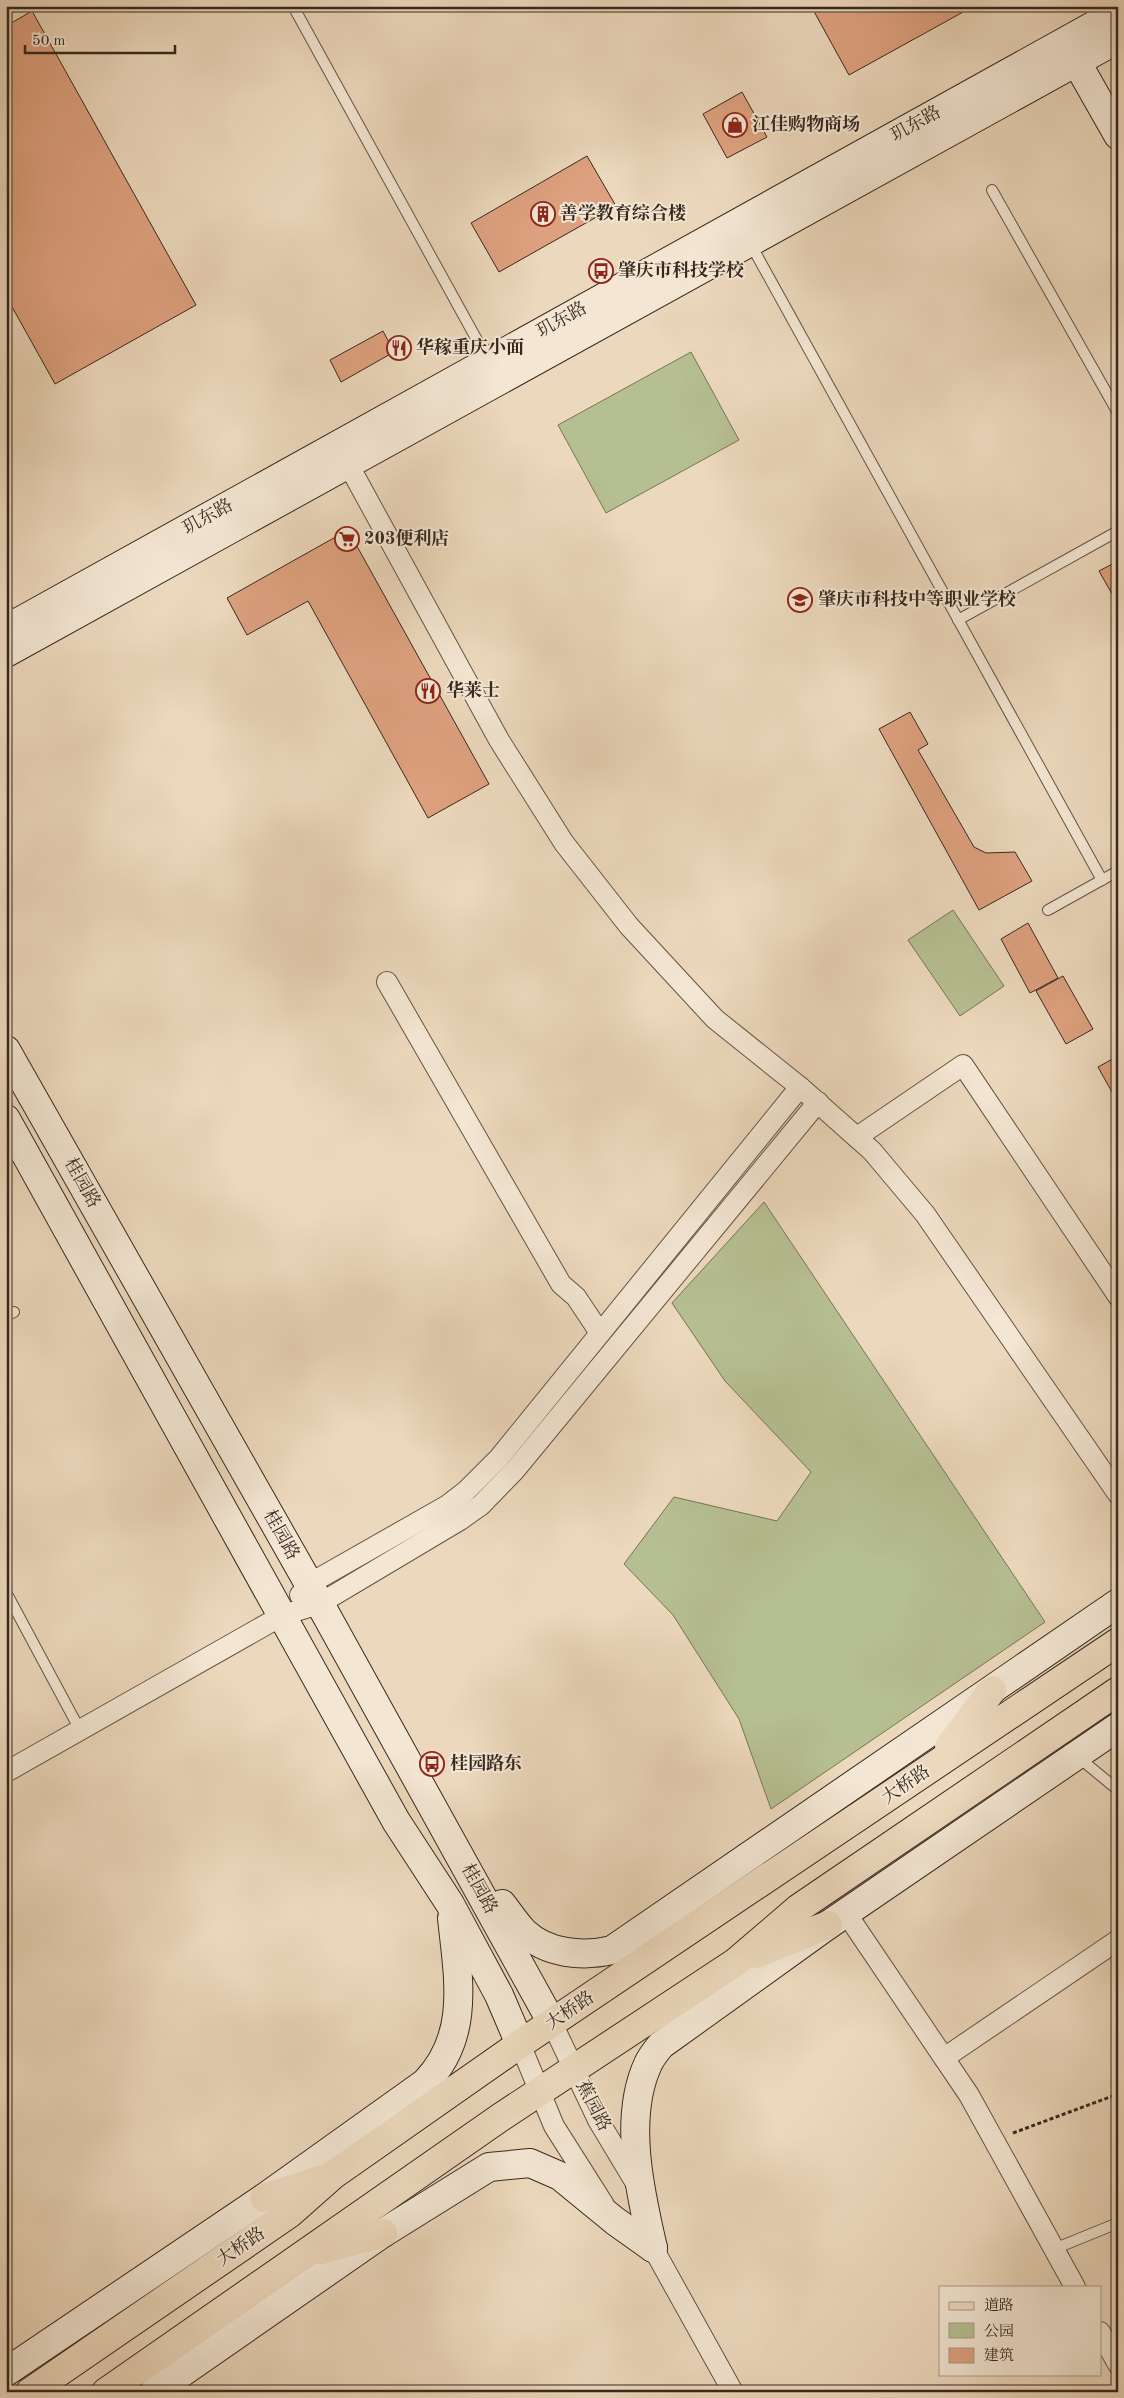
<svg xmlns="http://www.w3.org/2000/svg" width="1124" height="2398" viewBox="0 0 1124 2398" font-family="'Old Standard TT','Noto Serif SC',serif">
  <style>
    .green { fill: #b6bf92; stroke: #767458 }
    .building { fill: #dea17f; stroke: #37281f }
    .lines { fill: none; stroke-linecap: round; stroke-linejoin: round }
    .lane-casing { stroke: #645446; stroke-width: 12 }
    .street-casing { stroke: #645446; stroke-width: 22 }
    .secondary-casing { stroke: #37281f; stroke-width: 30 }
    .primary-casing { stroke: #37281f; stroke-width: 30 }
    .path { stroke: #37281f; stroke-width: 3; stroke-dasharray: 4 2.5; stroke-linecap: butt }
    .lane { stroke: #f3e6d3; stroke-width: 10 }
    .street { stroke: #f3e6d3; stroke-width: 20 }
    .secondary { stroke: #f3e6d3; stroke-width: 28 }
    .primary { stroke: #ecd8bc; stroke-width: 28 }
    .labels { text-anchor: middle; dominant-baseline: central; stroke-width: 4; stroke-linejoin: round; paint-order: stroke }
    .street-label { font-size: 18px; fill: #37281f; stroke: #f3e6d3 }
    .poi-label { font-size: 18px; font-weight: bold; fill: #37281f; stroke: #f3e6d3; text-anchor: start }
  </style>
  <rect width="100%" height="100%" fill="#ecd8bc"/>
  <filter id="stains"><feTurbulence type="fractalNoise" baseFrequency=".004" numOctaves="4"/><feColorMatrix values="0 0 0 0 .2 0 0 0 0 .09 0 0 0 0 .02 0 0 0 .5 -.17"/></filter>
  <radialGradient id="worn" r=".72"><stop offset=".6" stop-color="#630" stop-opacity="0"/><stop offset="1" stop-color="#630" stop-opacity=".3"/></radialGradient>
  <g class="green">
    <polygon points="691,352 739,440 606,513 558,425"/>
    <polygon points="953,910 1004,986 960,1016 908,940"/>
    <polygon points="764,1202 1045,1622 771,1809 739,1719 673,1615 624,1564 674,1497 777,1521 811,1472 725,1381 672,1303"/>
  </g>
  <g class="building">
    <polygon points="811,6 974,6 849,75"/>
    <polygon points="32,11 196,305 55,384 6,296 6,26"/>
    <polygon points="742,92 767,137 727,158 703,114"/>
    <polygon points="587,156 616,206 499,272 471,223"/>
    <polygon points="383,331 394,352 341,382 330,360"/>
    <polygon points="348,530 489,784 428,818 308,601 247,635 227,598"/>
    <polygon points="1118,561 1118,592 1112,594 1099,571"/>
    <polygon points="910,712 928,744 918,750 974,847 986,853 1015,852 1032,881 979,910 879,729"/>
    <polygon points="1028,923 1058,978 1030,993 1001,939"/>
    <polygon points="1063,976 1093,1029 1066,1044 1036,991"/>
    <polygon points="1118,1056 1118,1103 1098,1067"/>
  </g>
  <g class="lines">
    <defs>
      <g id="lane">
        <polyline points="293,6 488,360"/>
        <polyline points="992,190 1118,413"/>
        <polyline points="750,243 1102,880"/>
        <polyline points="6,607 15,623"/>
        <polyline points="958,620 1118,531"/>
        <polyline points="1048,910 1118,871"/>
        <polyline points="6,1316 14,1312"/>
        <polyline points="6,1592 80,1730"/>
        <polyline points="1078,1757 1118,1790"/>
        <polyline points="1054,2249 1118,2223"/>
      </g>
      <g id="street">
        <polyline points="342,453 499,740 564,843 629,926 715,1019 800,1087 872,1151 925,1214 1118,1494"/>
        <polyline points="387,982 561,1284 576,1297 600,1333"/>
        <polyline points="857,1137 963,1065 1118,1296"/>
        <polyline points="300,1595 309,1584 448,1505 466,1491 499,1458 800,1087"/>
        <polyline points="6,1772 283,1615 319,1604 460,1520 481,1505 515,1470 818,1102"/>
        <polyline points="846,1913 969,2095 1075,2287"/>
        <polyline points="552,2023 598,2120 637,2185"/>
        <polyline points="520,2044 554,2126 604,2205"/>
        <polyline points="944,2058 1118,1940"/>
        <polyline points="653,2248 733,2392"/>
        <polyline points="1100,2332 1118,2364"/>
      </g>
      <g id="secondary">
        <polyline points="1068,47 1118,135"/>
        <polyline points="6,629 1118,12"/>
        <polyline points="6,653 1118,39"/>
        <polyline points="6,1050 309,1584 552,2023"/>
        <polyline points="6,1119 396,1821 450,1904 499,1995 520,2044"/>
        <path d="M502 1904C509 1913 516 1924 524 1932 547 1954 583 1957 612 1950L1118 1603"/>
        <path d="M653 2248C640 2192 623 2118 648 2064 651 2057 656 2051 661 2045L828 1925 1118 1727"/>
        <path d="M6 2372 264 2198 425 2083C471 2036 458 1977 452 1918"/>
        <polyline points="154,2392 383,2233 489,2167 530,2163 560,2176 615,2221 653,2248"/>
      </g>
      <g id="primary">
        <polyline points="949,1747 992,1690"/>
        <polyline points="756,1954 828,1925"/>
        <polyline points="264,2198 322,2179"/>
        <polyline points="321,2250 383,2233"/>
        <polyline points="30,2392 289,2214 333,2175 520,2044 1118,1642"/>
        <polyline points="106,2392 501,2117 736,1962 799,1908 1118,1691"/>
      </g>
    </defs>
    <use href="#lane" class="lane-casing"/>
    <use href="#street" class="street-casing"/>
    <use href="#secondary" class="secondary-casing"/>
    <use href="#primary" class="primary-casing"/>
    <polyline class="path" points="1013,2133 1118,2094"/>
    <use href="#lane" class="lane"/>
    <use href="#street" class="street"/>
    <use href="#secondary" class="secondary"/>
    <use href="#primary" class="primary"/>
  </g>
  <defs>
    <symbol id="shop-ring" viewBox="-11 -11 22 22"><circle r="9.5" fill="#f3e6d3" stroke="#8f2418" stroke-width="1.5"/><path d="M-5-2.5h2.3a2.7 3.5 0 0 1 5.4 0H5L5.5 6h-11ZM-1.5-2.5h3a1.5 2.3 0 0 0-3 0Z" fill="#8f2418"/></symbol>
    <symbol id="building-ring" viewBox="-11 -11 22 22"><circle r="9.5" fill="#f3e6d3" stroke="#8f2418" stroke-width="1.5"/><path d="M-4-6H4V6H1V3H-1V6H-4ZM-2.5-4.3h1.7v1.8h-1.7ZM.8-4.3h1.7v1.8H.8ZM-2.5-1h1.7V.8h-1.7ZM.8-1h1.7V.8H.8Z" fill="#8f2418"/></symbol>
    <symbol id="bus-ring" viewBox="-11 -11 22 22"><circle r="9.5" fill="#f3e6d3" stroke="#8f2418" stroke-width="1.5"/><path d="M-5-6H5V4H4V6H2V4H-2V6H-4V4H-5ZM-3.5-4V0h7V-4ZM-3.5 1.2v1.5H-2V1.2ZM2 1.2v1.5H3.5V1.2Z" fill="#8f2418"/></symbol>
    <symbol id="restaurant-ring" viewBox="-11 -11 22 22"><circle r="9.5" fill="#f3e6d3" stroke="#8f2418" stroke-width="1.5"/><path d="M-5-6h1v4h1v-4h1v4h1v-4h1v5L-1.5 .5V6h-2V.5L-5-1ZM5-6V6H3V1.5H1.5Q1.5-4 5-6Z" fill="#8f2418"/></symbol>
    <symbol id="supermarket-ring" viewBox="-11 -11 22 22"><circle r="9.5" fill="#f3e6d3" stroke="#8f2418" stroke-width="1.5"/><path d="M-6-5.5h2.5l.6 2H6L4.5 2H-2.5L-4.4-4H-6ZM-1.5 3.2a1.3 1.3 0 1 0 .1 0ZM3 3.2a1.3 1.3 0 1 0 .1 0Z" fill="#8f2418"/></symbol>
    <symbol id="school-ring" viewBox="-11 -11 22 22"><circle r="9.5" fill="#f3e6d3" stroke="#8f2418" stroke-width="1.5"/><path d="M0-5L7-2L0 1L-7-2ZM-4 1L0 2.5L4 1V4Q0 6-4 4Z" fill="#8f2418"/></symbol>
  </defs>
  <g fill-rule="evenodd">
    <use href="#shop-ring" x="721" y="111" width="28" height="28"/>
    <use href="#building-ring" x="529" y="200" width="28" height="28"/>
    <use href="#bus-ring" x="587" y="257" width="28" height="28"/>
    <use href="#restaurant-ring" x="385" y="334" width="28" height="28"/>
    <use href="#supermarket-ring" x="333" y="525" width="28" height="28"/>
    <use href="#school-ring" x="786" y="586" width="28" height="28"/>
    <use href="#restaurant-ring" x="414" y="677" width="28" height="28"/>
    <use href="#bus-ring" x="418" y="1750" width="28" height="28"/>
  </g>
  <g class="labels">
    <g class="street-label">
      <text transform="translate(916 124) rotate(-29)">玑东路</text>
      <text transform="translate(562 320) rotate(-29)">玑东路</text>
      <text transform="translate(208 517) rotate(-29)">玑东路</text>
      <text transform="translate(82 1183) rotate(61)">桂园路</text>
      <text transform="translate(281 1535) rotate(61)">桂园路</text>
      <text transform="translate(906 1785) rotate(-34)">大桥路</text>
      <text transform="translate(479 1889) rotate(61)">桂园路</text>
      <text transform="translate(570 2011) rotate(-34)">大桥路</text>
      <text transform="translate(593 2106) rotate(63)">蕉园路</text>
      <text transform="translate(241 2247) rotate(-34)">大桥路</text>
    </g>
    <g class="poi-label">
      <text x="752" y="125">江佳购物商场</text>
      <text x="560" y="214">善学教育综合楼</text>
      <text x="618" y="271">肇庆市科技学校</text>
      <text x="416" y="348">华稼重庆小面</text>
      <text x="364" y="539">203便利店</text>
      <text x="818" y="600">肇庆市科技中等职业学校</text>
      <text x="446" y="691">华莱士</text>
      <text x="450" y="1764">桂园路东</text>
    </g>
  </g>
  <rect width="1124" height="2398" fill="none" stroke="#ecd8bc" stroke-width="25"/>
  <rect x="8" y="8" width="1109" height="2383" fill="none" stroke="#37281f" stroke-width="2.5"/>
  <rect x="12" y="12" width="1099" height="2373" fill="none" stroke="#37281f"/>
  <rect x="939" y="2286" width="162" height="90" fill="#f3e6d3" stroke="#a89a8b"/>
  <rect x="949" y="2302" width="25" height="8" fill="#ecd8bc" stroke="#a89a8b"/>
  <text x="984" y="2310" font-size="15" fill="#37281f">道路</text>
  <rect x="949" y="2323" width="25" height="15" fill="#b6bf92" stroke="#a89a8b"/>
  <text x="984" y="2336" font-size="15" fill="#37281f">公园</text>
  <rect x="949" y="2348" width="25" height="15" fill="#dea17f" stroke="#a89a8b"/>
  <text x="984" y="2360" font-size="15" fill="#37281f">建筑</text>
  <path d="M25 45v8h150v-8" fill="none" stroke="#37281f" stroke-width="2.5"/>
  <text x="32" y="45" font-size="15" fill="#37281f" stroke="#f3e6d3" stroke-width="4" paint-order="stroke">50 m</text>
  <rect width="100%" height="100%" filter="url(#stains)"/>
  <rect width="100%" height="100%" fill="url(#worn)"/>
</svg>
